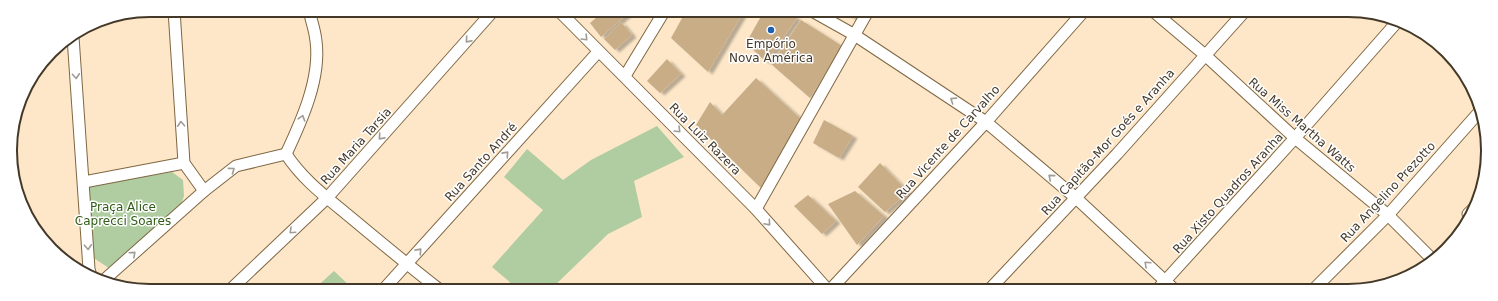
<svg xmlns="http://www.w3.org/2000/svg" width="1498" height="301" viewBox="0 0 1498 301" font-family="'DejaVu Sans',sans-serif">
  <style>
    .green { fill: #afcda1 }
    .building { fill: #c8ad87; filter: url(#shadow) }
    .lines { fill: none; stroke-linecap: round; stroke-linejoin: round }
    .minor-casing { stroke: #7f6743; stroke-width: 13 }
    .minor { stroke: #fff; stroke-width: 11 }
    .oneway { stroke: #a29c94 }
    .poi-dot { fill: #1e5fb0; stroke: #fff; stroke-width: 1.5 }
    .labels { text-anchor: middle; dominant-baseline: central; stroke-width: 3; stroke-linejoin: round; paint-order: stroke }
    .poi-label { font-size: 12px; fill: #443929; stroke: #fff }
    .street-label { font-size: 12px; fill: #443929; stroke: #fff }
    .park-label { font-size: 12px; fill: #305b16; stroke: #fff }
    .rim { fill: none; stroke: #443929; stroke-width: 2 }
  </style>
  <defs>
    <filter id="shadow"><feDropShadow dx="4.5" dy="2.5" stdDeviation="1" flood-color="#0004"/></filter>
  </defs>
  <rect width="100%" height="100%" fill="#fde7c8"/>
  <g class="green">
    <polygon points="657,126 684,157 634,181 642,217 608,234 550,290 519,290 492,267 543,210 504,177 527,149 563,180 591,160"/>
    <polygon points="172,172 183,180 184,196 179,210 112,270 92,257 88,186"/>
    <polygon points="334,271 354,290 313,290"/>
  </g>
  <g class="building">
    <polygon points="605,10 632,10 601,37 590,23"/>
    <polygon points="686,11 744,11 708,72 671,38"/>
    <polygon points="764,11 786,11 797,18 766,62 746,43"/>
    <polygon points="846,11 861,11 856,19 844,13"/>
    <polygon points="801,20 842,46 810,98 771,64"/>
    <polygon points="621,22 632,35 615,50 604,39"/>
    <polygon points="667,59 681,74 660,93 647,81"/>
    <polygon points="756,78 801,119 761,188 696,125 710,102 722,115"/>
    <polygon points="824,120 853,136 839,158 813,143"/>
    <polygon points="880,163 908,192 885,212 858,187"/>
    <polygon points="855,191 884,216 857,245 828,204"/>
    <polygon points="808,195 836,221 822,234 794,206"/>
  </g>
  <g class="lines">
    <defs>
      <g id="minor">
        <polyline points="174,10 184,163 204,191"/>
        <polyline points="558,10 756,209 828,290"/>
        <polyline points="812,11 853,34 986,122 1076,198 1176,291"/>
        <polyline points="1153,11 1205,55 1295,138 1388,215 1433,260"/>
        <polyline points="73,37 89,269 91,276"/>
        <polyline points="625,76 665,10"/>
        <path d="M286 154C302 179 326 197 349 216 379 241 409 266 440 290"/>
        <path d="M286 154C302 120 321 78 316 41 315 30 311 20 309 10"/>
        <polyline points="84,182 184,163"/>
        <polyline points="756,209 868,11"/>
        <polyline points="1468,214 1475,207"/>
        <polyline points="104,280 204,191 236,166 286,154"/>
        <polyline points="230,290 327,198 494,10"/>
        <polyline points="383,290 598,52"/>
        <polyline points="830,290 986,122 1084,11"/>
        <polyline points="989,290 1117,154 1245,11"/>
        <polyline points="1156,291 1295,138 1397,22"/>
        <polyline points="1312,291 1388,215 1481,110"/>
      </g>
    </defs>
    <use href="#minor" class="minor-casing"/>
    <use href="#minor" class="minor"/>
  </g>
  <defs><path id="oneway-chevron" d="M-2-3.5L2.5 0L-2 3.5" fill="none" stroke-width="1.6" stroke-linecap="round" stroke-linejoin="round"/></defs>
  <g class="oneway">
    <use href="#oneway-chevron" transform="translate(585 38) rotate(46)"/>
    <use href="#oneway-chevron" transform="translate(468 40) rotate(132)"/>
    <use href="#oneway-chevron" transform="translate(76 76) rotate(86)"/>
    <use href="#oneway-chevron" transform="translate(953 100) rotate(-147)"/>
    <use href="#oneway-chevron" transform="translate(302 118) rotate(-72)"/>
    <use href="#oneway-chevron" transform="translate(181 124) rotate(-93)"/>
    <use href="#oneway-chevron" transform="translate(678 130) rotate(45)"/>
    <use href="#oneway-chevron" transform="translate(381 137) rotate(132)"/>
    <use href="#oneway-chevron" transform="translate(506 154) rotate(-48)"/>
    <use href="#oneway-chevron" transform="translate(232 170) rotate(-36)"/>
    <use href="#oneway-chevron" transform="translate(1051 177) rotate(-140)"/>
    <use href="#oneway-chevron" transform="translate(768 223) rotate(49)"/>
    <use href="#oneway-chevron" transform="translate(292 231) rotate(137)"/>
    <use href="#oneway-chevron" transform="translate(88 247) rotate(87)"/>
    <use href="#oneway-chevron" transform="translate(419 251) rotate(-48)"/>
    <use href="#oneway-chevron" transform="translate(133 254) rotate(-42)"/>
    <use href="#oneway-chevron" transform="translate(1147 264) rotate(-137)"/>
  </g>
  <circle class="poi-dot" cx="771" cy="30" r="4"/>
  <g class="labels">
    <g class="poi-label">
      <text x="771" y="44">Empório<tspan x="771" dy="14">Nova América</tspan></text>
    </g>
    <g class="street-label">
      <text transform="translate(1302 125) rotate(41)">Rua Miss Martha Watts</text>
      <text transform="translate(705 139) rotate(45)">Rua Luiz Razera</text>
      <text transform="translate(948 142) rotate(-48)">Rua Vicente de Carvalho</text>
      <text transform="translate(1108 142) rotate(-48)">Rua Capitão-Mor Goés e Aranha</text>
      <text transform="translate(356 146) rotate(-48)">Rua Maria Tarsia</text>
      <text transform="translate(481 162) rotate(-48)">Rua Santo André</text>
      <text transform="translate(1388 192) rotate(-47)">Rua Angelino Prezotto</text>
      <text transform="translate(1228 193) rotate(-48)">Rua Xisto Quadros Aranha</text>
    </g>
    <g class="park-label">
      <text x="123" y="207">Praça Alice<tspan x="123" dy="14">Caprecci Soares</tspan></text>
    </g>
  </g>
  <path d="M0 0H1498V301H0ZM150 17H1348A133 133 0 0 1 1481 150V151A133 133 0 0 1 1348 284H150A133 133 0 0 1 17 151V150A133 133 0 0 1 150 17Z" fill="#fff" fill-rule="evenodd"/>
  <path class="rim" d="M150 17H1348A133 133 0 0 1 1481 150V151A133 133 0 0 1 1348 284H150A133 133 0 0 1 17 151V150A133 133 0 0 1 150 17Z"/>
</svg>
